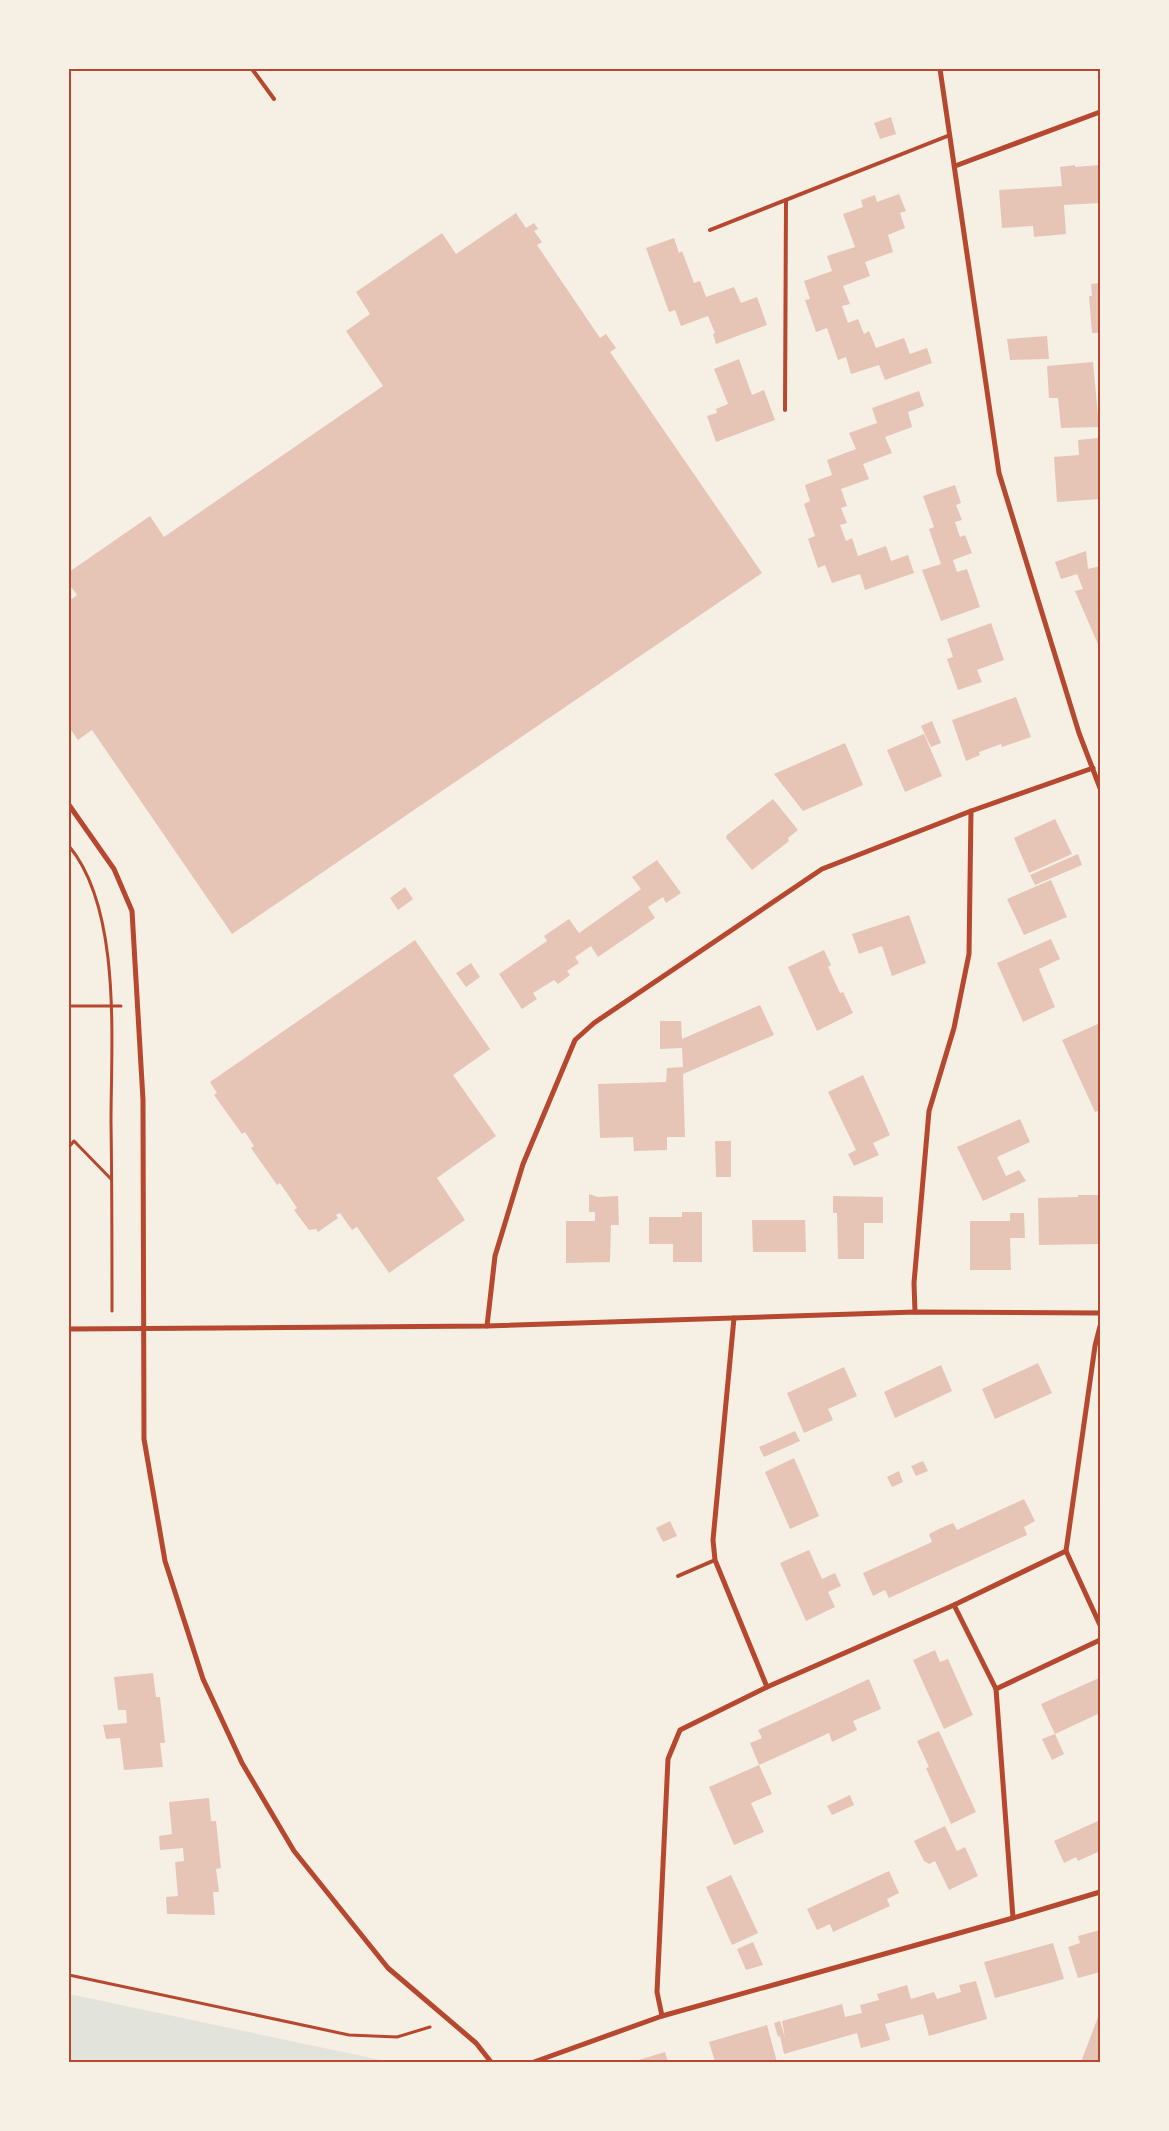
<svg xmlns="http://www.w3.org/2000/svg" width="1169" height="2131" viewBox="0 0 1169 2131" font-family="Signika,sans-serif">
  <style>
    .green { fill: #e2e4dc }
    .building { fill: #e6c5b7 }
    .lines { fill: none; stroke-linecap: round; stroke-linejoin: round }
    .path { stroke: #b5482f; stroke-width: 3 }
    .service { stroke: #b5482f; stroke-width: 4 }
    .minor { stroke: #b5482f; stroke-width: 5 }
    .neatline { fill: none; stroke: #b5482f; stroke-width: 2 }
  </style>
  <rect width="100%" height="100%" fill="#f6efe4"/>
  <polygon class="green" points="69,1994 381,2060 384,2062 69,2062"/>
  <g class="building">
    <polygon points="891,117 896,134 880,139 874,123"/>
    <polygon points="1075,165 1075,167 1100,165 1100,203 1064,205 1066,234 1034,237 1033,226 1002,228 999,190 1062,186 1060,167"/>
    <polygon points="899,194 906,211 900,213 905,228 888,235 893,252 865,262 870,276 843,286 850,304 842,306 848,323 858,319 864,334 869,331 876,348 904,338 910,354 927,348 932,363 885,380 879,365 851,374 846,357 838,360 827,328 816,332 805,300 810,299 804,281 832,271 827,256 855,247 843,214 863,207 861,200 875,195 877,202"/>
    <polygon points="516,213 526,228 534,223 538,229 534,231 542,242 537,245 600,338 606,334 616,348 610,352 762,573 232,934 92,730 78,740 69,727 69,601 77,595 69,584 69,572 150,516 164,537 383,386 346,331 370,314 356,292 442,233 456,254"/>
    <polygon points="674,238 679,253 682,251 694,283 700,281 706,297 734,287 741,303 757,297 767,325 716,344 713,334 715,333 708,316 681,326 675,310 669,312 646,248"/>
    <polygon points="1100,283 1100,333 1092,333 1089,296 1092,296 1091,284"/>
    <polygon points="1047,336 1049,359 1010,360 1007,339"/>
    <polygon points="739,359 752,395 764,390 775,420 716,442 707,416 717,413 716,409 728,404 714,369"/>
    <polygon points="1093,362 1099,427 1061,428 1058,398 1049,398 1047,366"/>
    <polygon points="919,391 924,406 908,412 912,427 885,437 892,453 863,464 869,479 841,489 847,506 841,508 847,523 840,525 846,541 852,538 858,556 886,546 891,561 908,555 914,573 865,590 860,574 832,583 825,565 818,568 808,539 815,536 804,504 810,501 805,485 832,475 827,460 856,449 849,433 877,423 872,408"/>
    <polygon points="1098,438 1100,499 1057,502 1054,457 1079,455 1078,440"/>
    <polygon points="955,485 961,503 956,505 962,520 955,522 960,537 965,535 972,553 953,560 957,572 967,569 980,607 941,621 922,570 941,564 929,529 934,527 923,496"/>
    <polygon points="1086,551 1088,569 1100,566 1100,649 1075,591 1083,589 1077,574 1061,579 1055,562"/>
    <polygon points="991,623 1004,660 977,670 982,682 958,690 947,659 953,657 947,639"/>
    <polygon points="1016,697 1031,737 1002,747 1001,744 979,752 980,755 966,761 952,720"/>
    <polygon points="932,721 941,743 931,747 921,726"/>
    <polygon points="924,734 942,776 905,792 887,750"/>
    <polygon points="845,743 863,785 803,811 774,774"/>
    <polygon points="773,799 798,830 788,838 789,841 752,870 726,838 727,835"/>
    <polygon points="1055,819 1072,854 1029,873 1014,838"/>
    <polygon points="1078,854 1082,865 1035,885 1030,875"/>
    <polygon points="657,860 681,893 666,903 663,897 648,907 655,918 598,957 591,946 575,957 579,963 567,971 570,975 558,984 554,980 533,993 537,999 522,1009 499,974 547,941 544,936 569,919 579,933 641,889 632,877"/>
    <polygon points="1051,880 1067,917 1024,935 1007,899"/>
    <polygon points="405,887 413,899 398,910 390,898"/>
    <polygon points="909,915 926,963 892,976 882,946 859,954 852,934"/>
    <polygon points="1051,939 1060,959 1039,969 1055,1007 1023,1022 997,963"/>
    <polygon points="415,940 490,1049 453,1075 496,1136 437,1178 465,1220 389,1273 357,1227 352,1230 340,1213 336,1215 338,1218 318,1232 316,1229 309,1230 294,1210 297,1208 280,1183 277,1185 251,1148 254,1146 245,1132 242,1134 214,1095 217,1093 210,1082"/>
    <polygon points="824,950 831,965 828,967 840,993 843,992 853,1013 817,1031 788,967"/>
    <polygon points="471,963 480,977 466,987 456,973"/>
    <polygon points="760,1005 774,1035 683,1074 685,1137 667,1137 667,1150 634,1151 633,1137 600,1138 598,1084 666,1082 667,1068 683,1067 682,1048 660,1049 660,1021 681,1021 682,1039"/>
    <polygon points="1100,1023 1100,1110 1095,1112 1062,1040"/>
    <polygon points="863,1075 890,1135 873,1143 879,1155 854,1166 848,1154 856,1150 828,1092"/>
    <polygon points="1020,1119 1030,1142 997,1157 1006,1176 1019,1170 1026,1181 983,1201 957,1147"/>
    <polygon points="715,1141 731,1141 731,1177 716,1177"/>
    <polygon points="589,1194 598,1197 618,1196 619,1225 611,1225 610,1262 566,1263 566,1221 595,1221 595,1212 589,1212"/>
    <polygon points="1078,1195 1100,1195 1100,1244 1039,1245 1038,1198 1078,1197"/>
    <polygon points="833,1196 883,1197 883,1223 864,1223 864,1259 838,1259 837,1213 833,1213"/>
    <polygon points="682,1212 702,1212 702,1262 673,1262 673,1244 649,1244 649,1217 682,1217"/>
    <polygon points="1010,1213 1024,1213 1025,1238 1010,1238 1011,1270 970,1270 970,1221 1010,1221"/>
    <polygon points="752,1220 805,1220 806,1252 753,1252"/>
    <polygon points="1038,1363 1052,1393 995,1419 982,1389"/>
    <polygon points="941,1365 952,1391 895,1418 884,1392"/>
    <polygon points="844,1367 857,1396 828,1409 833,1420 804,1433 787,1393"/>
    <polygon points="795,1431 800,1441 764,1457 759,1447"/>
    <polygon points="794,1458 819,1516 790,1529 765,1472"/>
    <polygon points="923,1461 928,1471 916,1476 911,1466"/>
    <polygon points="899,1471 903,1482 892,1487 887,1477"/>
    <polygon points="1024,1499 1035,1521 1024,1527 1027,1535 889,1598 885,1590 873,1596 863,1573 932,1542 929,1534 941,1528 953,1523 957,1530"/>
    <polygon points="670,1521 677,1536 663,1542 656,1528"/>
    <polygon points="809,1550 822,1579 835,1573 841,1586 828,1592 835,1607 806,1621 780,1563"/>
    <polygon points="935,1650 940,1662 948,1659 973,1715 944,1729 913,1660"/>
    <polygon points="153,1673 156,1697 160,1697 165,1743 160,1743 163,1767 124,1770 120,1738 106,1739 103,1725 127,1723 126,1710 118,1710 114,1677"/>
    <polygon points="1099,1678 1100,1682 1100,1713 1055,1734 1041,1704"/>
    <polygon points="869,1679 881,1709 853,1721 857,1730 832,1742 829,1733 759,1765 750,1743 762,1738 758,1730"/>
    <polygon points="939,1731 976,1812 951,1824 926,1768 929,1767 917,1741"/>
    <polygon points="1055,1734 1064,1754 1052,1760 1042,1739"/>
    <polygon points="759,1765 772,1794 751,1803 764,1832 734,1845 709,1787"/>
    <polygon points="850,1795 854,1805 832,1815 827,1806"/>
    <polygon points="209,1798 211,1821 216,1821 221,1868 216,1869 219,1892 213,1892 215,1915 167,1914 166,1897 178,1896 175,1862 184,1861 183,1848 160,1850 159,1836 172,1834 169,1802"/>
    <polygon points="1100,1820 1100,1851 1078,1861 1076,1857 1064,1863 1054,1841"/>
    <polygon points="945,1826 957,1851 965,1847 978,1876 949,1890 935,1861 929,1864 924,1861 914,1841"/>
    <polygon points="889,1871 899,1893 887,1899 890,1906 833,1932 830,1924 817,1930 807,1909"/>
    <polygon points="731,1875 758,1933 732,1945 706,1887"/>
    <polygon points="1100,1930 1100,1972 1078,1978 1068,1947 1080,1943 1078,1936"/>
    <polygon points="753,1942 763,1965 746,1970 737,1949"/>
    <polygon points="1053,1943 1064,1979 995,1998 984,1962"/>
    <polygon points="976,1981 987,2019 929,2036 923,2014 885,2024 890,2040 861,2048 857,2033 784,2054 780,2036 778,2037 774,2023 780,2021 785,2038 782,2021 842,2004 845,2017 862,2013 860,2005 879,2000 877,1994 907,1985 911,1999 934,1992 937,1999 961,1992 959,1985"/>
    <polygon points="1098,2017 1100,2017 1100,2062 1081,2062"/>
    <polygon points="767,2025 777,2062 715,2062 709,2042"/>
    <polygon points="665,2052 668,2062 632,2062"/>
  </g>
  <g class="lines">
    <g class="path">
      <path d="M69 846C122 910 111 1042 111 1122 112 1185 112 1248 112 1311"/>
      <polyline points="69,1006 121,1006"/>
      <polyline points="69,1147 74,1141 111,1179"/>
      <polyline points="69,1975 349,2035 397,2037 430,2027"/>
    </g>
    <g class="service">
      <polyline points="252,69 274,99"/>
      <polyline points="710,230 950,135"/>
      <polyline points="785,410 786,200"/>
      <polyline points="678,1576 715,1560"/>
    </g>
    <g class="minor">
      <polyline points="940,69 999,473 1079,733 1100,788"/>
      <polyline points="955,166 1100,112"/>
      <polyline points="69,805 114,869 132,911 143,1100 144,1439 165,1561 203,1679 242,1763 294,1851 388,1968 476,2043 491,2062"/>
      <polyline points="915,1312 914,1283 929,1111 954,1028 969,954 971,811"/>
      <polyline points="487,1326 495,1256 523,1164 575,1040 594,1023 822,869 971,811 1093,768"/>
      <polyline points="1100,1326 1095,1346 1066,1551 1100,1625"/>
      <polyline points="69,1329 487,1326 915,1312 1100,1313"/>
      <polyline points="954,1605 996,1689"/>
      <polyline points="767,1687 954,1605 1066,1551"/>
      <polyline points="1013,1918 996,1689 1100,1640"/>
      <polyline points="662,2016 657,1992 668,1759 680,1730 767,1687 715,1560 713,1540 734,1318"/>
      <polyline points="534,2062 662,2016 1013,1918 1100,1892"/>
    </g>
  </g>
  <rect width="1169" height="2131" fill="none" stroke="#f6efe4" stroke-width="140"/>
  <rect x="70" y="70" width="1029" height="1991" class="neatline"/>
</svg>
